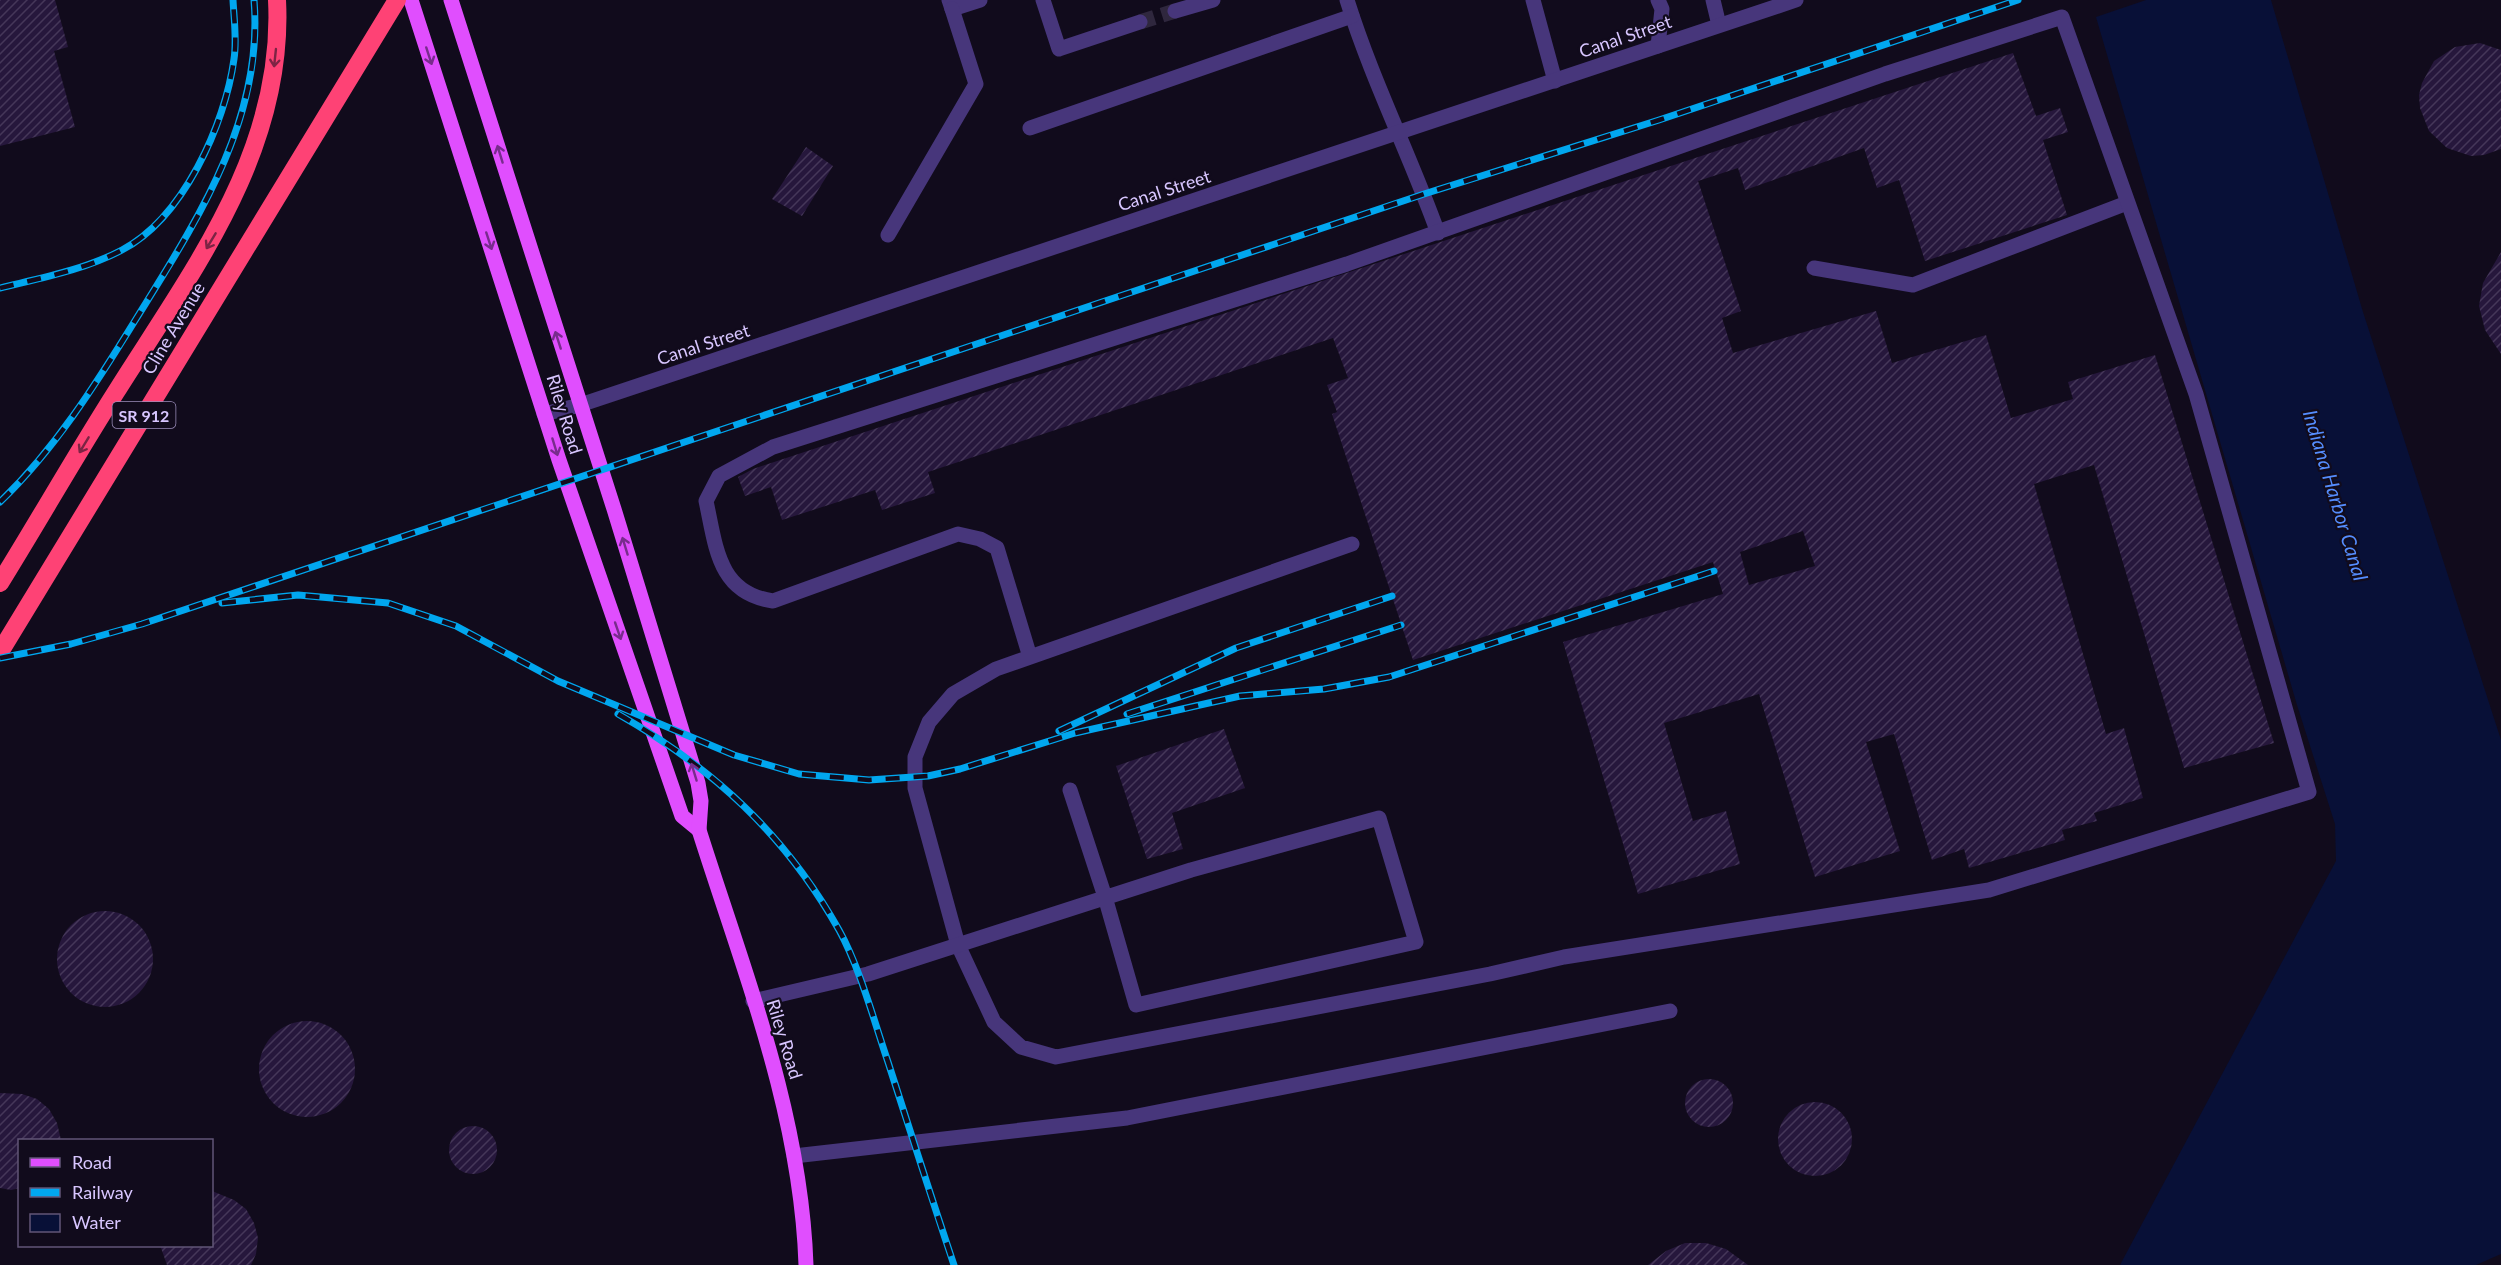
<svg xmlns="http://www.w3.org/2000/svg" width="2501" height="1265" viewBox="0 0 2501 1265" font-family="Lato,sans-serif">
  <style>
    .water { fill: #081037 }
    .building { fill: url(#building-hatch); fill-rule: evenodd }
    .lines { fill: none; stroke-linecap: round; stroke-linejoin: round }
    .minor-tunnel { stroke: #2f273e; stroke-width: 15; stroke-dasharray: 15 8; stroke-linecap: butt }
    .minor { stroke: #47367b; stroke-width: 15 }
    .major { stroke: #e04efe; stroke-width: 15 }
    .highway { stroke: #fe4275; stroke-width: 18 }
    .rail-casing { stroke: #01a7ef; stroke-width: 7 }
    .rail { stroke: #110b1c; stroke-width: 4.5; stroke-dasharray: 14; stroke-linecap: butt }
    .oneway { stroke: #782c8d }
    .oneway2 { stroke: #7c2444 }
    .labels { text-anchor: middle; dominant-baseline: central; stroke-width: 4.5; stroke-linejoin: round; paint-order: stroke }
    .shield { fill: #110b1c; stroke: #9c8ebb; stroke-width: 1.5 }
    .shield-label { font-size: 16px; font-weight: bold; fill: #d8c6ff }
    .street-label { font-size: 18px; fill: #d8c6ff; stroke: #110b1c }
    .water-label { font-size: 20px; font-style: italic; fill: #558dfe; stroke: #110b1c }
  </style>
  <defs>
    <pattern id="building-hatch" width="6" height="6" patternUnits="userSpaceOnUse" patternTransform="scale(1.5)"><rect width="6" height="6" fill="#26173c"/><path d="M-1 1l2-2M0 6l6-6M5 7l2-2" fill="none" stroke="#453759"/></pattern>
  </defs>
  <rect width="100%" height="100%" fill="#110b1c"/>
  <polygon class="water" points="2146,0 2271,0 2363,312 2501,740 2501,1254 2476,1265 2120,1265 2336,861 2335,824 2297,705 2096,17"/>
  <g class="building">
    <polygon points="0,0 55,0 68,47 54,51 75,127 0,146"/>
    <polygon points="2480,43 2501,50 2501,149 2484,155 2471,156 2447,148 2429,131 2420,108 2419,95 2422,83 2434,61 2455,47"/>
    <path d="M2013 53 2036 116 2060 108 2068 132 2043 140 2067 215 1925 261 1899 180 1877 188 1864 148 1745 190 1738 168 1698 181 1741 311 1722 318 1733 353 1876 311 1892 363 1986 335 2011 418 2073 399 2068 382 2155 355 2274 743 2184 768 2094 465 2034 484 2106 734 2124 728 2143 798 2094 813 2097 821 2062 830 2065 840 1969 868 1964 849 1932 860 1894 734 1866 742 1900 851 1815 877 1759 694 1664 723 1693 821 1726 811 1740 864 1638 894 1563 642 1723 594 1713 562 1413 660 1332 414 1337 412 1327 385 1348 378 1333 338 928 472 935 493 882 510 875 490 782 520 771 487 745 496 738 477 753 469ZM1803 531 1815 566 1749 585 1740 552Z"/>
    <polygon points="806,147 833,166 802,216 772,199"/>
    <polygon points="2501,252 2501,354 2485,330 2479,306 2483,283"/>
    <polygon points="1224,729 1245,788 1172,813 1183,849 1147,859 1116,766"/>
    <circle cx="105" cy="959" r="48"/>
    <circle cx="307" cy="1069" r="48"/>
    <circle cx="1709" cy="1103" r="24"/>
    <polygon points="0,1093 22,1094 37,1099 49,1109 57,1123 61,1140 20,1140 20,1188 11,1190 0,1188"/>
    <circle cx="1815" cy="1139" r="37"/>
    <circle cx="473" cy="1150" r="24"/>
    <polygon points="212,1191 234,1200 246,1209 254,1223 258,1238 256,1254 251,1265 167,1265 160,1245 212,1245"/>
    <polygon points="1685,1243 1706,1243 1726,1249 1748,1265 1648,1265 1666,1251"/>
  </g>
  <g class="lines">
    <polyline class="minor-tunnel" points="1140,22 1175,11"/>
    <g class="minor">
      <polyline points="949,0 952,9 980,0"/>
      <polyline points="1043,0 1059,49 1140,22"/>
      <path d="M1347 0C1372 80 1410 155 1438 233"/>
      <polyline points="1533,0 1555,81"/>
      <polyline points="1658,0 1662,9 1658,46"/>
      <polyline points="1713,0 1719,25"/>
      <polyline points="1175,11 1213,0"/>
      <polyline points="1030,128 1352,16"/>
      <polyline points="888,235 976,84 952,9"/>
      <polyline points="1814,268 1913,285 2127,203"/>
      <polyline points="544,414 580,405 1796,0"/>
      <path d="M1030 657 997 548 980 539 958 534 773 601C718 593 716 547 706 501L719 476 773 447 1347 264 1885 74 2062 17 2196 394 2309 792 1989 890 1564 957 1490 974 1056 1057 1021 1047 994 1022 958 945 915 788V757L929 722 953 694 996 669 1352 544"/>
      <polyline points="753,1001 868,974 1191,870 1379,818 1416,942 1136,1005 1105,897 1070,790"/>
      <polyline points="794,1156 1127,1118 1670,1011"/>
    </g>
    <g class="major">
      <polyline points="411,0 559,460 682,816 699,830"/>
      <path d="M451 0 614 509 698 783 701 801 699 830C744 972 801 1114 806 1265"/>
    </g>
    <g class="highway">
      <path d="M0 583C39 520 76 455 116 392 192 271 285 151 277 0"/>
      <polyline points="0,652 397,0"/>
    </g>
    <defs>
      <g id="rail">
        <path d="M0 288C41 278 84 270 122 250 183 218 225 125 234 59 237 40 234 19 233 0"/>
        <path d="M0 502C55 449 96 384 136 319 196 222 264 120 254 0"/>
        <polyline points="222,603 298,595 388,603 456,626 558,681 734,755 799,774 869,780 928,776 960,769 1075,733 1240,696 1324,689 1389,677 1714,571"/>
        <polyline points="0,658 71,644 142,624 1424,194 1659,120 2018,0"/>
        <path d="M618 714C713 768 785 834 839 930 860 968 874 1021 888 1062 910 1130 931 1197 954 1265"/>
        <polyline points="1127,714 1401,625"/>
        <polyline points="1059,731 1236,648 1392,596"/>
      </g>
    </defs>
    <use href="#rail" class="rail-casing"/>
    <use href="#rail" class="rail"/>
  </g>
  <defs><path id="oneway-shaft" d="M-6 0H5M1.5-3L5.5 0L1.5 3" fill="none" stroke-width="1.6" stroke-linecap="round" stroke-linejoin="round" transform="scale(1.5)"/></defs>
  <g class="oneway">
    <use href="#oneway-shaft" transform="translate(429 56) rotate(72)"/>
    <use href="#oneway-shaft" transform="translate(500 154) rotate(-107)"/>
    <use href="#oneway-shaft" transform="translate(489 241) rotate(72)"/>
    <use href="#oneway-shaft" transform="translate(558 340) rotate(-108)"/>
    <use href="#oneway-shaft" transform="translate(555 447) rotate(73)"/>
    <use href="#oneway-shaft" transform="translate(625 546) rotate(-107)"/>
    <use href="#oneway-shaft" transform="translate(618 631) rotate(71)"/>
    <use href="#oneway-shaft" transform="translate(694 772) rotate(-107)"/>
  </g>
  <g class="oneway2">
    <use href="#oneway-shaft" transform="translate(275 58) rotate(96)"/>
    <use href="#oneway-shaft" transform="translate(211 241) rotate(121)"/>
    <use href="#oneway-shaft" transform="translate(84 445) rotate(121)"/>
  </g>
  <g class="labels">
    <rect class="shield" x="112.5" y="402" width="63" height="26" rx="4.5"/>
    <g class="shield-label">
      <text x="144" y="415">SR 912</text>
    </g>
    <g class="street-label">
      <text transform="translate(1625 36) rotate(-19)">Canal Street</text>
      <text transform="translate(1164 190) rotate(-18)">Canal Street</text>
      <text transform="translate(173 328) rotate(-59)">Cline Avenue</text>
      <text transform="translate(703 344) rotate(-18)">Canal Street</text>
      <text transform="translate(565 414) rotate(73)">Riley Road</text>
      <text transform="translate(785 1039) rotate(73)">Riley Road</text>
    </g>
    <g class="water-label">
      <text transform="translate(2336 495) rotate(73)">Indiana Harbor Canal</text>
    </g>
  </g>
  <rect x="18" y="1139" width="195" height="108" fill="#110b1c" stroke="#615677" stroke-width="1.5"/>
  <rect x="30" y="1158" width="30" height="9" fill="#e04efe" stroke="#615677" stroke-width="1.5"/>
  <text x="72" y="1169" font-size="18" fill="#d8c6ff">Road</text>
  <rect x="30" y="1188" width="30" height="9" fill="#01a7ef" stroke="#615677" stroke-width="1.5"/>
  <text x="72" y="1199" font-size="18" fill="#d8c6ff">Railway</text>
  <rect x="30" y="1214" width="30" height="18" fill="#081037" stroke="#615677" stroke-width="1.5"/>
  <text x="72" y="1229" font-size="18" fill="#d8c6ff">Water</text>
</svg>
